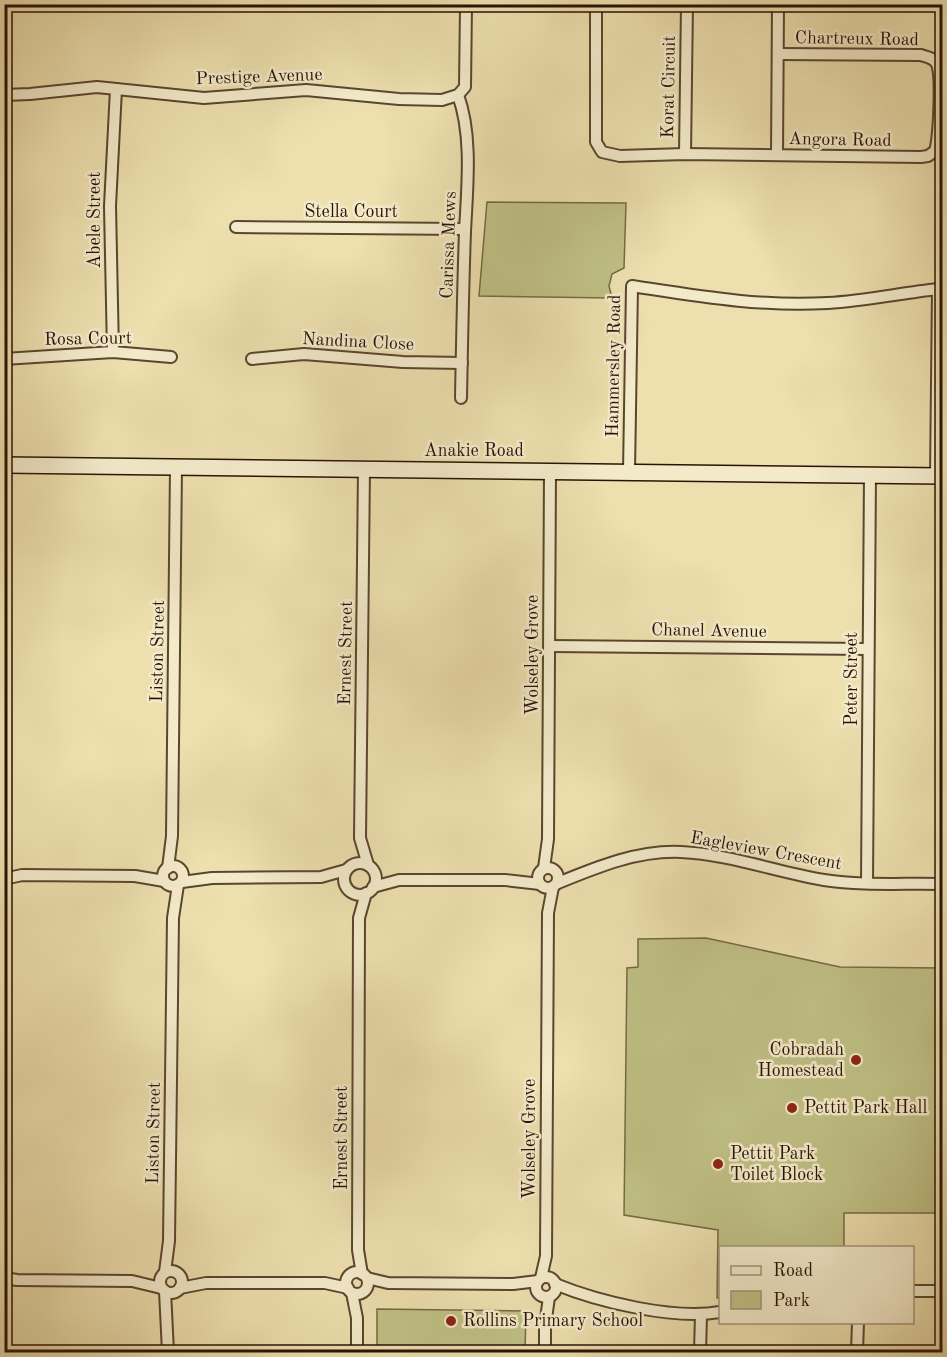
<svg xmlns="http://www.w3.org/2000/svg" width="947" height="1357" viewBox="0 0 947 1357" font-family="'Old Standard TT',serif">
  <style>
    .green { fill: #bfc085; stroke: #746a45; stroke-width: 1.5 }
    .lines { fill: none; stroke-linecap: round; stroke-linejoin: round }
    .street-casing { stroke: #5a462f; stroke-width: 14 }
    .secondary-casing { stroke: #291305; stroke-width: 18 }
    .street { stroke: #f3eaca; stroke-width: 10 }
    .secondary { stroke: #f3eaca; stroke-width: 15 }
    .poi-dot { fill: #8f2418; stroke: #f3eaca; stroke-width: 2 }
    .labels { text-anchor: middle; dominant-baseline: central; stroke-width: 5; stroke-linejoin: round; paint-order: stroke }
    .street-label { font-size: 18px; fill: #291305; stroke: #f3eaca }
    .poi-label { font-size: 18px; fill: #291305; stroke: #f3eaca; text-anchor: start }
  </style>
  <rect width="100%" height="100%" fill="#eddfae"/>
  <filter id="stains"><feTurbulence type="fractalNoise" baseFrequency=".00333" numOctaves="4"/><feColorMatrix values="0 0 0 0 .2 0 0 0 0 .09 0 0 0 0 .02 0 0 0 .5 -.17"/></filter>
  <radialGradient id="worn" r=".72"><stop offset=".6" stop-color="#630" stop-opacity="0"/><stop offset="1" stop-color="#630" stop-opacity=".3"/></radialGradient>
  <g class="green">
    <polygon points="487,202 626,203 624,268 612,274 609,286 612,298 479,296"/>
    <polygon points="706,938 840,967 940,968 938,1213 844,1213 844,1247 720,1248 720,1298 717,1298 718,1230 624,1215 627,968 638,967 638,939"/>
    <polygon points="377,1309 526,1311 525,1352 377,1352"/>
  </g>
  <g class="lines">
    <defs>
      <g id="street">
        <path d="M596 4V142L602 152 620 156 685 154 921 157 928 156 935 151C939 138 942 77 937 64 934 58 927 57 921 55L779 54"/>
        <polyline points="4,95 30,94 97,87 204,98 306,90 399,99 442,100 458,95 465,87 466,4"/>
        <path d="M458 95C473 136 467 189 465 232 463 287 462 343 461 398"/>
        <polyline points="685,154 687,4"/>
        <polyline points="777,155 778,4"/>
        <polyline points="236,227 465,229"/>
        <polyline points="113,352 110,206 116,89"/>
        <polyline points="4,359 113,352 171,357"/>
        <polyline points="252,359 304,354 403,362 462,363"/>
        <polyline points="364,469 360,838 368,865"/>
        <path d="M629 472 632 286C698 296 760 307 828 303 865 301 901 293 938 289L936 476"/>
        <polyline points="550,646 868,649"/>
        <circle cx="360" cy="879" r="16"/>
        <circle cx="173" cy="876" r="10"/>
        <circle cx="548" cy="878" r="10"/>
        <polyline points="168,868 172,836 176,467"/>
        <polyline points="544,868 548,839 550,471"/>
        <polyline points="4,879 22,875 135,876 164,881"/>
        <polyline points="182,882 212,878 321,877 346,870"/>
        <path d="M558 883C597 867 638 850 681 852 729 854 776 872 824 880 863 886 903 883 942 884"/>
        <polyline points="867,883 870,475"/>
        <polyline points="373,887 399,880 505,880 540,884"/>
        <circle cx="171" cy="1282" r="11"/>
        <polyline points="165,1272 169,1241 173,918 178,885"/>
        <circle cx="357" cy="1283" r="11"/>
        <polyline points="362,1274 358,1250 359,918 366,893"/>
        <circle cx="546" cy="1287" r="10"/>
        <polyline points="4,1278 17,1280 132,1281 161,1288"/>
        <polyline points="367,1278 388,1283 513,1284 538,1281"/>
        <polyline points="541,1278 546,1256 548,913 553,887"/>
        <path d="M555 1284C599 1302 674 1320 720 1312"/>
        <polyline points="180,1288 206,1283 325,1283 348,1288"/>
        <polyline points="165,1291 168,1352"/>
        <polyline points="912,1291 942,1291"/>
        <polyline points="352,1293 357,1318 357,1352"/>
        <polyline points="545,1352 545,1326 549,1297"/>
        <polyline points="700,1352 701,1315"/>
        <polyline points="857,1352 858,1322"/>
      </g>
      <polyline id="secondary" points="4,465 942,476"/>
    </defs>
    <use href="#street" class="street-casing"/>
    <use href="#secondary" class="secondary-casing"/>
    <use href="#street" class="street"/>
    <use href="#secondary" class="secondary"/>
  </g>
  <g class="poi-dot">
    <circle cx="856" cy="1060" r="6"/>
    <circle cx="792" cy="1108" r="6"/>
    <circle cx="718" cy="1164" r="6"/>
    <circle cx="451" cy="1321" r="6"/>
  </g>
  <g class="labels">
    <g class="street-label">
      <text transform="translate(857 39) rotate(1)">Chartreux Road</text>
      <text transform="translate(259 77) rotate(-2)">Prestige Avenue</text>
      <text transform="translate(669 87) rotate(-89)">Korat Circuit</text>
      <text transform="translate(840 140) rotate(1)">Angora Road</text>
      <text x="351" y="212">Stella Court</text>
      <text transform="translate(95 220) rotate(-90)">Abele Street</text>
      <text transform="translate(449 245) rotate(-88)">Carissa Mews</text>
      <text transform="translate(88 339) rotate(-1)">Rosa Court</text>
      <text transform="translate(358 342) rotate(3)">Nandina Close</text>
      <text transform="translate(614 366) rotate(-89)">Hammersley Road</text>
      <text x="474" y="451">Anakie Road</text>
      <text transform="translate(709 631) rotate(1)">Chanel Avenue</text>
      <text transform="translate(158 651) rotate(-89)">Liston Street</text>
      <text transform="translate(346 653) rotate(-89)">Ernest Street</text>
      <text transform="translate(533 655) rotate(-90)">Wolseley Grove</text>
      <text transform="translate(852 679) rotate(-90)">Peter Street</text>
      <text transform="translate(766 851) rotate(10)">Eagleview Crescent</text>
      <text transform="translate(154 1133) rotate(-89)">Liston Street</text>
      <text transform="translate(342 1138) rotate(-90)">Ernest Street</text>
      <text transform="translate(530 1139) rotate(-90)">Wolseley Grove</text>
    </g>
    <g class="poi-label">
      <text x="844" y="1050" text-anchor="end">Cobradah<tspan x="844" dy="21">Homestead</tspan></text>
      <text x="804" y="1108">Pettit Park Hall</text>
      <text x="730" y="1154">Pettit Park<tspan x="730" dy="21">Toilet Block</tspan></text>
      <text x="463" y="1321">Rollins Primary School</text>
    </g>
  </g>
  <rect width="947" height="1357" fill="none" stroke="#eddfae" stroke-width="24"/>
  <rect x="6" y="6" width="935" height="1345" fill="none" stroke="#291305" stroke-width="3"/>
  <rect x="12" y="12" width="923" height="1333" fill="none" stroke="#291305" stroke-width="1.5"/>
  <rect x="719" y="1246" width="195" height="78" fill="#f3eaca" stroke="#a2947b" stroke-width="1.5"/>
  <rect x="731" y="1266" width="30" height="9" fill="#f3eaca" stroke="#a2947b" stroke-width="1.5"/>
  <text x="773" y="1276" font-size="18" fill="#291305">Road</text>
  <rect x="731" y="1291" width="30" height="18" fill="#bfc085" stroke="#a2947b" stroke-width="1.5"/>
  <text x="773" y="1306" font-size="18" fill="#291305">Park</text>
  <rect width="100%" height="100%" filter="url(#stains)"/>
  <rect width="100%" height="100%" fill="url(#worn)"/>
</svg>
